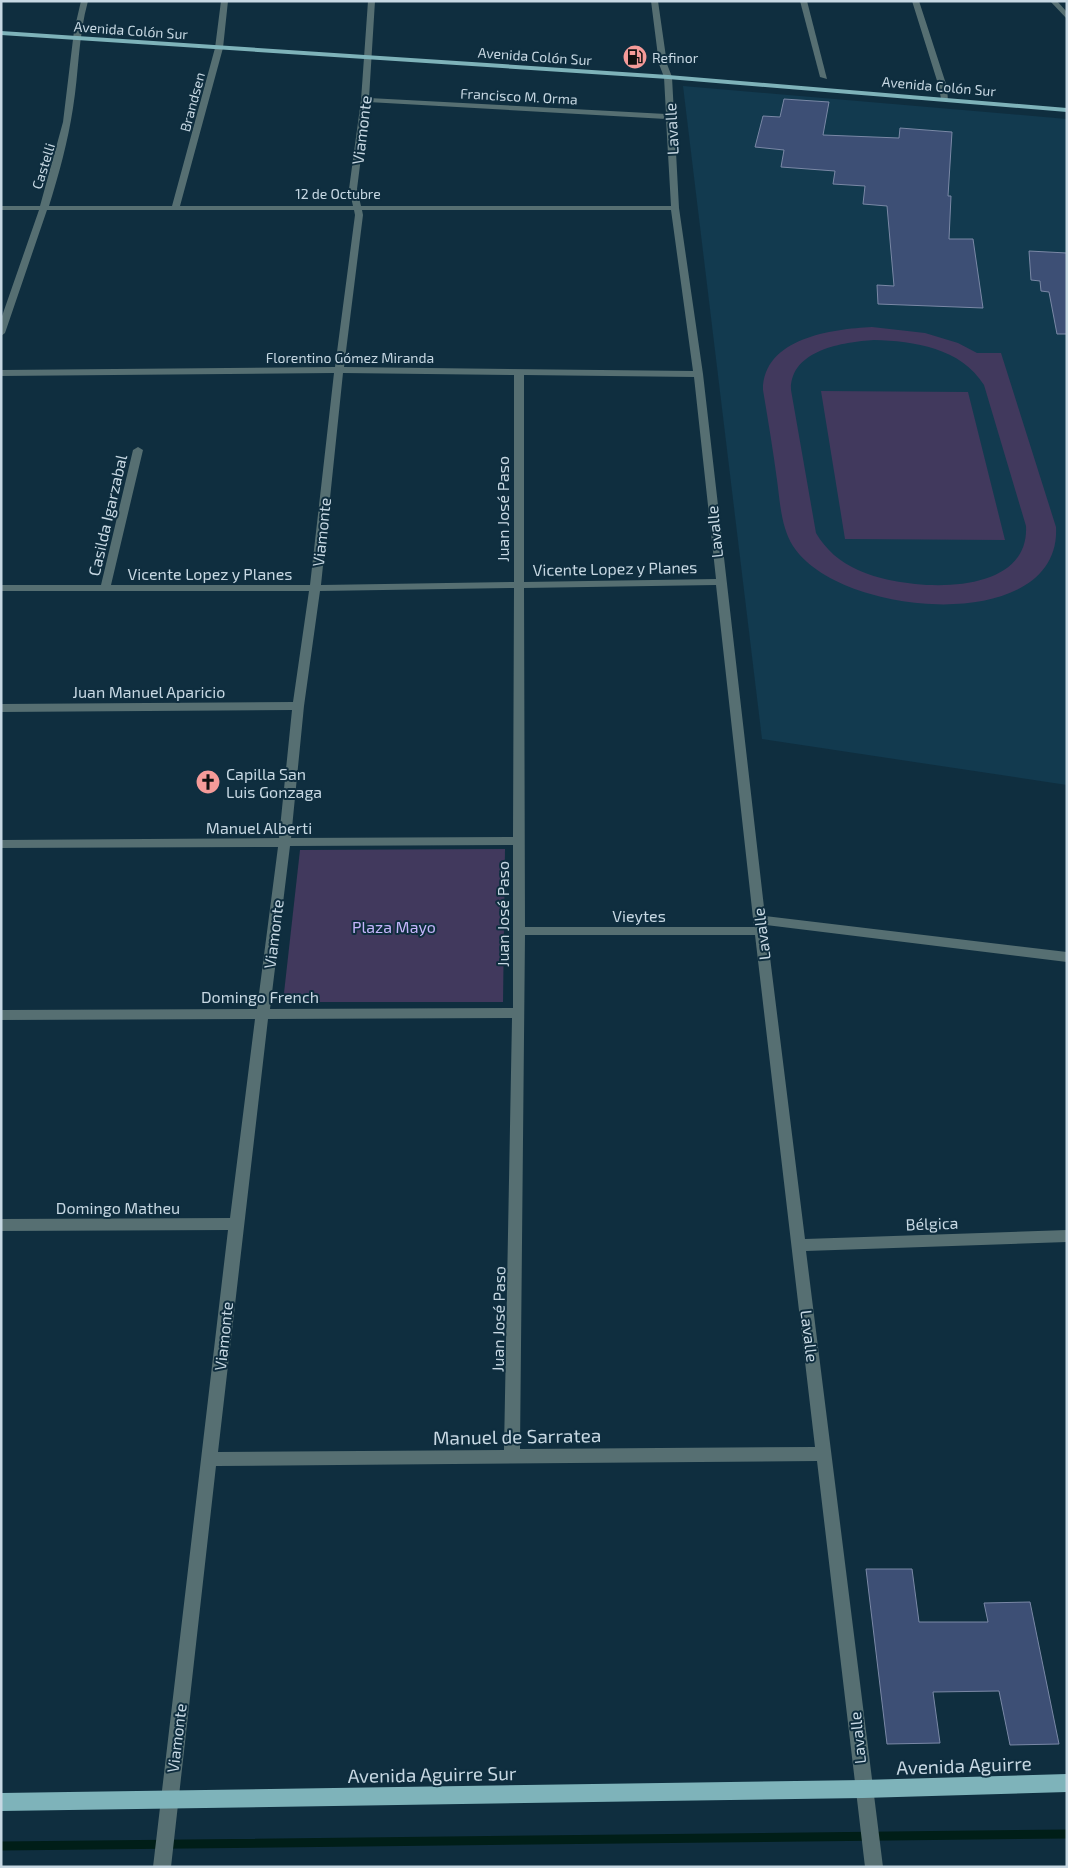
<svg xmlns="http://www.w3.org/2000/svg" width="1068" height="1868" viewBox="0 0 1068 1868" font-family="'Exo 2',sans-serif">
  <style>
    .built { fill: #123a4f }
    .green { fill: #41395d; fill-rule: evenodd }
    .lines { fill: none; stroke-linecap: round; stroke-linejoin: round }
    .stream { stroke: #001e18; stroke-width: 9 }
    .building { fill: #3d4f75; stroke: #7a88a6 }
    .minor { fill: #566f72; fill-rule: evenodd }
    .major { fill: #7eb3ba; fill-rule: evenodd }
    .labels { text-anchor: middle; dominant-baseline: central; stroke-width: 4; stroke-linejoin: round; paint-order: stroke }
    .far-street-label { font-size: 14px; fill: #c7d8e3; stroke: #0f2e3f }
    .far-poi-label { font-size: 14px; fill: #c7d8e3; stroke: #0f2e3f; text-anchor: start }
    .street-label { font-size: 16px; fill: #c7d8e3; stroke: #0f2e3f }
    .poi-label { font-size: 16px; fill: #c7d8e3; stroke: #0f2e3f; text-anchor: start }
    .park-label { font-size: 16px; fill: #c4b5fa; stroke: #0f2e3f }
    .near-street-label { font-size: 19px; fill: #c7d8e3; stroke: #0f2e3f }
  </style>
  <rect width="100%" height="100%" fill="#0f2e3f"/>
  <polygon class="built" points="683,86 1067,119 1067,785 762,739"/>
  <g class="green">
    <path d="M872 327 925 333 958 343 977 353H1001L1056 527C1062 636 839 618 793 546 781 527 780 502 777 480 773 450 768 420 763 390 763 338 832 329 872 327ZM874 340C914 341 961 348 984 385L1026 526C1030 601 902 591 858 570 840 562 826 550 816 533L791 390C790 350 843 342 874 340Z"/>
    <polygon points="821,391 968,392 1005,540 845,539"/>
    <polygon points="505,849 503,1002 283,1002 300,850"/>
  </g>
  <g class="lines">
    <polyline class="stream" points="1,1846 1067,1834"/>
  </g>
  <g class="building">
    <polygon points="784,99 829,102 823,135 899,138 900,128 952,132 948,196 951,196 949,239 973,239 983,308 878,304 877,285 894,286 887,206 863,204 865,186 833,184 835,171 781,167 784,150 755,147 763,116 780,117"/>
    <polygon points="1029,251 1067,253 1067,334 1057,334 1049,292 1041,291 1040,281 1031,280"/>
    <polygon points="866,1569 912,1569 919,1622 988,1622 984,1603 1030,1602 1059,1744 1010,1745 999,1691 933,1692 940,1743 887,1744"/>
  </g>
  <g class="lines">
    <g class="minor">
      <path d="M81 1H88C78 37 79 72 73 108 68 141 59 174 49 206H172L215 48 221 1H228L223 48 180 206H353L349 189 361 100 368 1H375L369 98 666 114 664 77 659 64 651 1H658L667 64 672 77 679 208 703 374 765 916 1067 952V962L766 925 805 1239 1067 1230V1242L806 1251 883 1867H865L817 1461 216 1466 171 1867H153L228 1230 1 1231V1219L230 1218 255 1019 1 1020V1010L257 1009 278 847 1 848V840L279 838 292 710 1 712V704L293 702 309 591H1V585H101L133 450 138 447 143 450 111 585H310L334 373 1 376V370L335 367 355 215 354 210H47L5 333 1 336V319L39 210H1V206H40L63 122 74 31ZM368 102 666 119 671 206H361L357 189ZM362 210H671L693 371 344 367 363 215ZM343 373 514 375V582L321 585ZM524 375 694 377 716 579 524 582ZM716 585 754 927H525L524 588ZM514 588 513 837 291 838 304 706 320 591ZM513 845V1008L270 1009 290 846ZM525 935H755L815 1447 520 1449ZM512 1018 504 1450 218 1452 268 1019Z"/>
      <polygon points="800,1 807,1 827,79 820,77"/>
      <polygon points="912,1 919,1 947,87 948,101 941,99 939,87"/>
      <polygon points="1050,1 1057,1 1067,12 1067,19"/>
    </g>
    <g class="major">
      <polygon points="1,31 668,75 1067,108 1067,112 668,79 1,35"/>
      <polygon points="1067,1774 1067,1792 863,1798 1,1811 1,1793 863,1780"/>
    </g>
  </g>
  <defs>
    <symbol id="fuel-disc" viewBox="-11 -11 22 22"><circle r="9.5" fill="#f59b99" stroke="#0f2e3f"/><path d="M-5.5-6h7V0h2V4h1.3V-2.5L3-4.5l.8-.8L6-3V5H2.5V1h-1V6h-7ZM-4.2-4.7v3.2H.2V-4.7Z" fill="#111"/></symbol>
    <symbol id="church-disc" viewBox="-11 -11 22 22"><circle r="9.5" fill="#f59b99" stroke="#0f2e3f"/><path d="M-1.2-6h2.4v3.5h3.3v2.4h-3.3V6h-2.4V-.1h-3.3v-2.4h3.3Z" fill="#111"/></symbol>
  </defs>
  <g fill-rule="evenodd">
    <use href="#fuel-disc" x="621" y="43" width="28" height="28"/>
    <use href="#church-disc" x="194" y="768" width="28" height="28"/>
  </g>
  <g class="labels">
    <g class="far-street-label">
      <text transform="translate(131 30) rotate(4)">Avenida Colón Sur</text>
      <text transform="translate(535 56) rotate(4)">Avenida Colón Sur</text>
      <text transform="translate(939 86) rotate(5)">Avenida Colón Sur</text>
      <text transform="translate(519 96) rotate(3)">Francisco M. Orma</text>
      <text transform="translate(192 102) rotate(-75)">Brandsen</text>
      <text transform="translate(43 166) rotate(-73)">Castelli</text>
      <text x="338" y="193">12 de Octubre</text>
      <text x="350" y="357">Florentino Gómez Miranda</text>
    </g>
    <g class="far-poi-label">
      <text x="652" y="57">Refinor</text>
    </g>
    <g class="street-label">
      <text transform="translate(671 129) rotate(-93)">Lavalle</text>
      <text transform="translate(361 130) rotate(-83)">Viamonte</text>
      <text transform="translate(502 509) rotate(-90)">Juan José Paso</text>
      <text transform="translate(107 515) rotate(-77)">Casilda Igarzabal</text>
      <text transform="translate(321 532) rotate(-84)">Viamonte</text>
      <text transform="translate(714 532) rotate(-96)">Lavalle</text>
      <text transform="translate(615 568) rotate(-1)">Vicente Lopez y Planes</text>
      <text x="210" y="573">Vicente Lopez y Planes</text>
      <text x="149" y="691">Juan Manuel Aparicio</text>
      <text x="259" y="827">Manuel Alberti</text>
      <text transform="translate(502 914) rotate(-90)">Juan José Paso</text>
      <text x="639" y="915">Vieytes</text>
      <text transform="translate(273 934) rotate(-83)">Viamonte</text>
      <text transform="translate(761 934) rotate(-97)">Lavalle</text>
      <text x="260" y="996">Domingo French</text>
      <text x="118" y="1207">Domingo Matheu</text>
      <text transform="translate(932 1223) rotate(-2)">Bélgica</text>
      <text transform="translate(498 1319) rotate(-89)">Juan José Paso</text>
      <text transform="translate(223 1336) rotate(-84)">Viamonte</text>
      <text transform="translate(810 1336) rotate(83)">Lavalle</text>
      <text transform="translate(176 1738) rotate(-83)">Viamonte</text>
      <text transform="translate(857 1738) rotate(-96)">Lavalle</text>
    </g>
    <g class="poi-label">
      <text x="226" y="773">Capilla San<tspan x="226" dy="18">Luis Gonzaga</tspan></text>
    </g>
    <g class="park-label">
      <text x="394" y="926">Plaza Mayo</text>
    </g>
    <g class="near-street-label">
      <text transform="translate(517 1436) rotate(-1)">Manuel de Sarratea</text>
      <text transform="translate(964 1765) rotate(-2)">Avenida Aguirre</text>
      <text transform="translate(432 1774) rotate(-1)">Avenida Aguirre Sur</text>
    </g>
  </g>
  <rect width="1068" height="1868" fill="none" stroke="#c7d8e3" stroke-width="5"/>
</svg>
